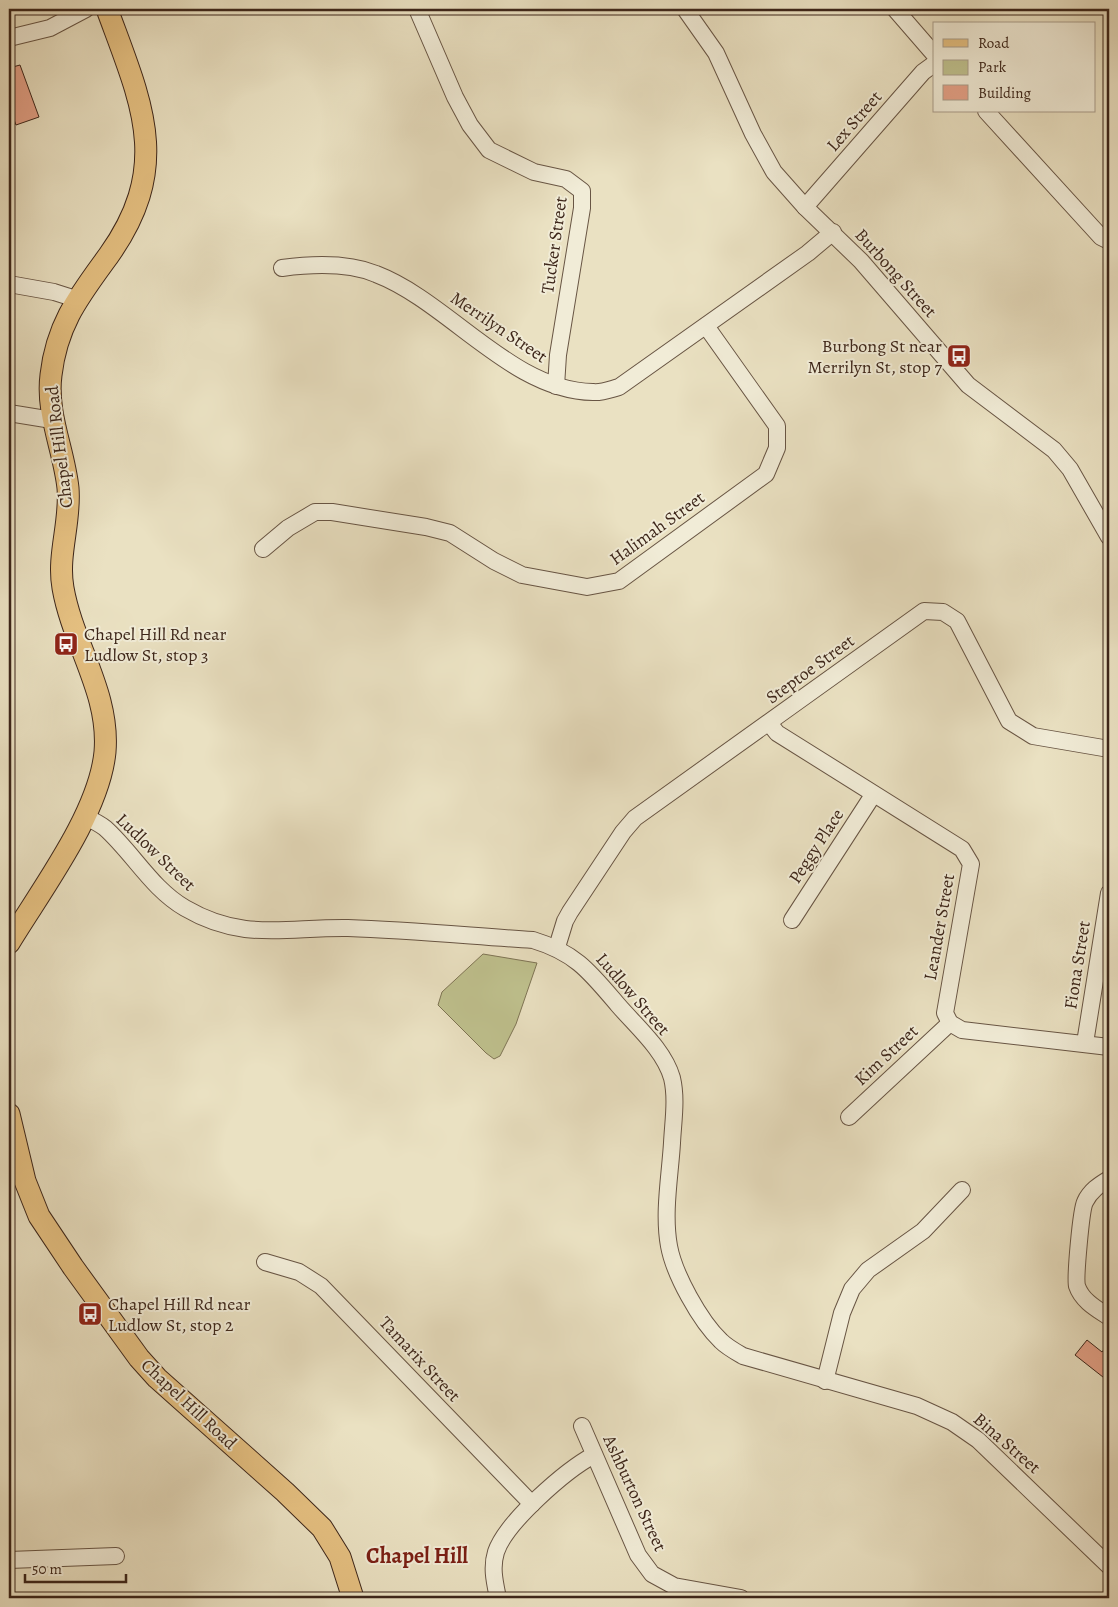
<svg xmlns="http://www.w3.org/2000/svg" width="1118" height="1607" viewBox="0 0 1118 1607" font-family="Alegreya,serif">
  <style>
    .green { fill: #bfc18e; stroke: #7e7454 }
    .building { fill: #e4a187; stroke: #3d261a }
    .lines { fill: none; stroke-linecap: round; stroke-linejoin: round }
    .minor-casing { stroke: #685544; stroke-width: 18 }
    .major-casing { stroke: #3d261a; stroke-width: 23 }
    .minor { stroke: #f1ecd7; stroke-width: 16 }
    .major { stroke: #e5c081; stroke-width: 21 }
    .labels { text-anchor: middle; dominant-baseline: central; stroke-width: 4; stroke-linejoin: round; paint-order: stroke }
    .street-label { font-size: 18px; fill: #3d261a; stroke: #f1ecd7 }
    .poi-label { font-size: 18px; fill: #3d261a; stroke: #f1ecd7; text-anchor: start }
    .district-label { font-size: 22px; font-weight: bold; fill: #7a1f14; stroke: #f1ecd7 }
  </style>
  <rect width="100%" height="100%" fill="#eae1c2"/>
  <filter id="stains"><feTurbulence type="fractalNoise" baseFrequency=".004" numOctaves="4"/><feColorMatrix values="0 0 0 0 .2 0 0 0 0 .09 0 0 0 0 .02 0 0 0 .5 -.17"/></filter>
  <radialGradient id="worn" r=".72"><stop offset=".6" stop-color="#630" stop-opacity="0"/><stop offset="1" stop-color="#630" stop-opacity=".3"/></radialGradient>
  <polygon class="green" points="483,954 537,963 516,1024 500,1056 494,1059 486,1053 438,1005 442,992"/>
  <g class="building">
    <polygon points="20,65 39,117 16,125 9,106 9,68"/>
    <polygon points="1106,1247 1109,1247 1109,1277"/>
    <polygon points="1087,1340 1102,1352 1109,1343 1108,1381 1075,1355"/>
  </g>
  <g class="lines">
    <defs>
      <g id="minor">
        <polyline points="417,9 455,97 470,125 489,150 534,172 566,179 582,191 582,208 558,355 556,386"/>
        <polyline points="685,9 716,53 753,134 774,172 805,207 861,261 968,385 1054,450 1070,469 1109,537"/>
        <polyline points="895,9 934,54"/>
        <polyline points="9,38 50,28 86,9"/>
        <polyline points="986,111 1101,237 1109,241"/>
        <polyline points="805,207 923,72 934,64"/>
        <path d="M282 268C312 264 347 262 376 274 449 302 512 391 593 392 602 393 611 389 619 387L808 253 833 232"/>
        <polyline points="9,284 54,292 76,299"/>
        <polyline points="9,413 52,420"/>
        <polyline points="263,549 288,528 315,512 332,512 426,527 450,533 494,561 522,575 587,587 619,581 766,474 777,448 777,426 706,326"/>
        <polyline points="769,723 777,733 962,849 971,864 945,1013 950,1023 962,1030 1109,1047"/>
        <path d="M86 817C92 820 100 824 105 828 133 853 152 889 185 908 243 942 286 927 348 928 409 930 471 936 533 940 576 953 590 972 618 1005 637 1027 664 1050 672 1078 677 1099 673 1122 672 1143 670 1176 663 1213 669 1246 674 1274 700 1321 721 1341 727 1347 736 1352 743 1356L917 1406 952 1422 978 1440 1109 1566"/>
        <polyline points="792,920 873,795"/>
        <polyline points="557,947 565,921 570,912 623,832 635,818 924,611 943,612 957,621 1009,721 1033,736 1109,749"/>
        <polyline points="1085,1043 1109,893"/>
        <polyline points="849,1117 950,1023"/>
        <path d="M1109 1179C1099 1185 1090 1191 1085 1202 1081 1210 1075 1278 1077 1286 1082 1301 1097 1309 1109 1317"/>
        <polyline points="265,1262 299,1272 321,1286 532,1504"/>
        <polyline points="825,1381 842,1313 852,1289 868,1270 923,1231 962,1190"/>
        <polyline points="582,1426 638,1555 652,1574 674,1586 741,1598"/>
        <polyline points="9,1560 116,1556"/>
        <path d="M498 1598C495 1583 491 1568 496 1552 506 1522 566 1470 594 1455"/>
      </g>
      <g id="major">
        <path d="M9 943C41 890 99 814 105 752 110 693 73 645 63 588 57 555 71 522 68 488 64 450 46 414 51 375 57 323 80 295 109 255 173 165 141 102 107 9"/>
        <polyline points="9,1114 25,1181 39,1216 73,1267 139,1358 157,1378 285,1492 322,1528 340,1557 353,1598"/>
      </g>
    </defs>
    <use href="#minor" class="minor-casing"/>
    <use href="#major" class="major-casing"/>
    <use href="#minor" class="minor"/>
    <use href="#major" class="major"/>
  </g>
  <defs>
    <symbol id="bus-square" viewBox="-11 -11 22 22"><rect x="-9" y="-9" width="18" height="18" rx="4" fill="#8f2418" stroke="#f1ecd7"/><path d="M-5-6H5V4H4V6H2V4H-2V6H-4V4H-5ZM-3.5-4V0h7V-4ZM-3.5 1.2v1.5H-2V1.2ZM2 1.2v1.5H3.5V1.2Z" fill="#fff"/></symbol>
  </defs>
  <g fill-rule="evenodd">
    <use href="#bus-square" x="945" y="342" width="28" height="28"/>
    <use href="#bus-square" x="52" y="630" width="28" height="28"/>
    <use href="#bus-square" x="76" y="1300" width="28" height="28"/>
  </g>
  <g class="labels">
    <g class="street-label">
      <text transform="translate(854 121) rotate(-49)">Lex Street</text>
      <text transform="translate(554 245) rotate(-82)">Tucker Street</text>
      <text transform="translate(896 273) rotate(48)">Burbong Street</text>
      <text transform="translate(499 327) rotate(34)">Merrilyn Street</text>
      <text transform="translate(59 447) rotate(-97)">Chapel Hill Road</text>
      <text transform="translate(657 528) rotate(-36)">Halimah Street</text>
      <text transform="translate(810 669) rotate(-36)">Steptoe Street</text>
      <text transform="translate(816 846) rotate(-57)">Peggy Place</text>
      <text transform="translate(156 852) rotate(44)">Ludlow Street</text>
      <text transform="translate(939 927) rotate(-80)">Leander Street</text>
      <text transform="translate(1077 965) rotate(-81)">Fiona Street</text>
      <text transform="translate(633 994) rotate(49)">Ludlow Street</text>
      <text transform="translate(886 1055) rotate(-43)">Kim Street</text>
      <text transform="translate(420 1359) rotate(47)">Tamarix Street</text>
      <text transform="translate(189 1404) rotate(43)">Chapel Hill Road</text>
      <text transform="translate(1007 1443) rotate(41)">Bina Street</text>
      <text transform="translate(635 1493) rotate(65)">Ashburton Street</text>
    </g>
    <g class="poi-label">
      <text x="942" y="346" text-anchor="end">Burbong St near<tspan x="942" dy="21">Merrilyn St, stop 7</tspan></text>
      <text x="84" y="634">Chapel Hill Rd near<tspan x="84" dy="21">Ludlow St, stop 3</tspan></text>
      <text x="108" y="1304">Chapel Hill Rd near<tspan x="108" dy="21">Ludlow St, stop 2</tspan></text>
    </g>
    <g class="district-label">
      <text x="417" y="1556">Chapel Hill</text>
    </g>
  </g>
  <rect width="1118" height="1607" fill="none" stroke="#eae1c2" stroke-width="30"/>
  <rect x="10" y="10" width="1098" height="1587" fill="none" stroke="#3d261a" stroke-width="2.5"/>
  <rect x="15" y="15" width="1088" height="1577" fill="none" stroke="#3d261a"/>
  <rect x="933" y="22" width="162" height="90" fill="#f1ecd7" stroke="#a99d8b"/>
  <rect x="943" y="39" width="25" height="8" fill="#e5c081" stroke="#a99d8b"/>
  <text x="978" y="48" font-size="15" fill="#3d261a">Road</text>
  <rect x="943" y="60" width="25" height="15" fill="#bfc18e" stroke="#a99d8b"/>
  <text x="978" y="72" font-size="15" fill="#3d261a">Park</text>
  <rect x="943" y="85" width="25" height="15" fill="#e4a187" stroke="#a99d8b"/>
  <text x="978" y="98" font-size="15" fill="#3d261a">Building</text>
  <path d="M25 1574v8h101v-8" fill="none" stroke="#3d261a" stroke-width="2.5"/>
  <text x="32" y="1574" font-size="15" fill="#3d261a" stroke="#f1ecd7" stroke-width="4" paint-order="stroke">50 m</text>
  <rect width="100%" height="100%" filter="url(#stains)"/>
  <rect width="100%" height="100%" fill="url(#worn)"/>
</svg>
